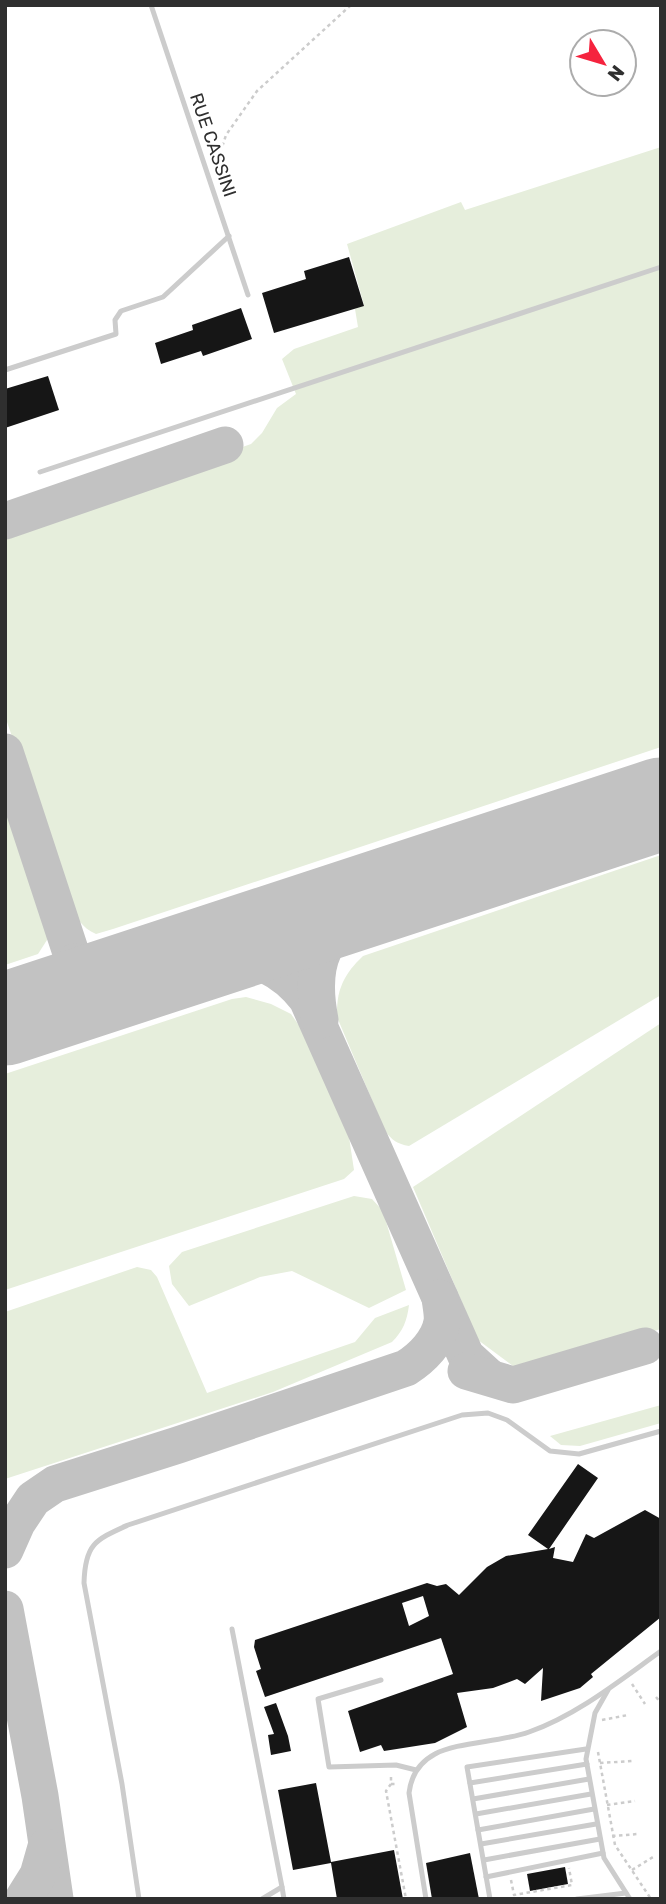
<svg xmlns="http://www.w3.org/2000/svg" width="666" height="1904" viewBox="0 0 666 1904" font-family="Rubik,sans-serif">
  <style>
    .green { fill: #e6eedc }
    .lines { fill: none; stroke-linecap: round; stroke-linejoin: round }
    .taxiway { stroke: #c2c2c2; stroke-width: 37 }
    .runway { stroke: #c2c2c2; stroke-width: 93 }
    .building { fill: #161616; fill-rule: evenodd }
    .path { stroke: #ccc; stroke-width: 2.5; stroke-dasharray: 3.5 3.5; stroke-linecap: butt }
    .service { stroke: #ccc; stroke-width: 5 }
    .labels { text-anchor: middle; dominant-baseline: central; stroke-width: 7; stroke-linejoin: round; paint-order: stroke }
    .street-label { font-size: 18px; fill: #2f2f2f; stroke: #fff }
  </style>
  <rect width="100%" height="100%" fill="#fff"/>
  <g class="green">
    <path d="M661 147V747L113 929 96 934C82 928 76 917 69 905L5 716V534L48 515 251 444 262 433 277 408 296 394 282 359 294 349 358 327 355 309 364 305 347 244 461 202 465 210Z"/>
    <polygon points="5,783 44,899 50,930 47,940 38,954 5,965"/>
    <path d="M661 855V995L409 1146C397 1144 392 1140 385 1131L337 1017C336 990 344 974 363 956Z"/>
    <polygon points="246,997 271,1004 291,1014 305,1034 349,1137 354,1170 344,1179 5,1290 5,1074 232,999"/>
    <polygon points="661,1023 661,1329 517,1369 478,1340 413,1187"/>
    <polygon points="354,1196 372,1199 383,1211 406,1290 369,1308 292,1271 260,1277 189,1306 172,1284 169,1266 182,1252"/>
    <path d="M137 1267 151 1270 157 1277 207 1393 355 1342 375 1318 409 1305C407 1321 403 1331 392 1342L273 1392 5 1479V1312Z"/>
    <polygon points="661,1405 661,1423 580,1446 561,1445 550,1436"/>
  </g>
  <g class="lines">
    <g class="taxiway">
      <polyline points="5,521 225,445"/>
      <path d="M5 752 74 962C76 978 68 988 59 1001"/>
      <path d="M214 949C254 959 281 965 307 999L466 1356 489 1377"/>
      <polyline points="74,962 88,977 107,986"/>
      <path d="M320 1020C308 958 325 935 372 898"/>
      <polyline points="466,1371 513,1385 645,1346"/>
      <path d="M5 1550 17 1523 33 1499 55 1484 178 1445 406 1368C422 1358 439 1341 442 1322 443 1315 441 1306 440 1298"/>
      <polyline points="5,1609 40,1796 55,1899"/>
      <polyline points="23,1899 38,1875 46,1847"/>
    </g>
    <polyline class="runway" points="5,1019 661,804"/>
  </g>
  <g class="building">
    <polygon points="349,257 364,306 274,333 262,293 306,279 304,271"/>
    <polygon points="241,308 252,339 203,356 201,351 161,364 155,343 193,330 192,325"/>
    <polygon points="48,376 59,410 5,428 5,389"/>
    <path d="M578 1464 598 1478 549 1549 555 1547 553 1558 573 1562 586 1534 594 1538 645 1510 661 1519V1617L591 1674 593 1677 580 1688 541 1701 543 1668 525 1684 517 1679 493 1688 457 1693 467 1727 435 1743 384 1751 381 1745 360 1752 348 1711 453 1674 441 1638 265 1697 256 1671 261 1669 254 1647 255 1640 427 1583 437 1586 446 1584 459 1595 487 1567 506 1556 548 1549 528 1535ZM423 1596 429 1616 409 1626 402 1603Z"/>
    <polygon points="276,1703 288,1736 291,1751 271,1755 268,1735 274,1734 264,1707"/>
    <polygon points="316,1783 331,1862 394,1850 403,1899 337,1899 331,1863 293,1870 278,1790"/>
    <polygon points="470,1853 479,1899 432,1899 426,1863"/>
    <polygon points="565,1867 568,1884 530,1891 527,1874"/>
  </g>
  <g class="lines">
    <g class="path">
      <polyline points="216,166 226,135 257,91 351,5"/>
      <polyline points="632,1684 645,1704"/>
      <polyline points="656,1697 661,1703"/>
      <polyline points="602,1720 628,1715"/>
      <polyline points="598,1752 615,1845 651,1899"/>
      <polyline points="600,1763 632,1761"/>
      <polyline points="391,1777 391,1784 398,1784"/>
      <polyline points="391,1784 386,1791 406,1899"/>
      <polyline points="607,1805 635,1801"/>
      <polyline points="612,1836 638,1834"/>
      <polyline points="632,1870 653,1857"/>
      <polyline points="511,1880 514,1895 572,1885 569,1868"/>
    </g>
    <g class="service">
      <polyline points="151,5 248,295"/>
      <polyline points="5,370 116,334 115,320 121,311 163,297 229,236"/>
      <polyline points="40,472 661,267"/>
      <polyline points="232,1629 282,1887 262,1899"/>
      <polyline points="381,1680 318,1699 329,1767 396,1765 416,1770"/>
      <polyline points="608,1690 595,1713 586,1759 604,1858 630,1899"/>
      <polyline points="470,1783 587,1764"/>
      <polyline points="473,1799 589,1779"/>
      <polyline points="476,1814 591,1794"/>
      <polyline points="478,1830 594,1809"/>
      <polyline points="481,1844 596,1824"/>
      <polyline points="484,1860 600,1839"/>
      <polyline points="486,1877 603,1853"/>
      <polyline points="282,1887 284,1899"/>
      <path d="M139 1899 122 1784 84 1583C85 1544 95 1540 128 1525L462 1415 488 1413 507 1420 550 1451 579 1454 661 1431"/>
      <path d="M426 1899 409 1793C411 1776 420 1762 435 1754 456 1742 502 1742 529 1732 577 1715 619 1681 661 1651"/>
      <polyline points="490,1899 467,1767 586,1749"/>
      <polyline points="577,1899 626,1893"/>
    </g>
  </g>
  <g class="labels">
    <g class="street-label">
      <text transform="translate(213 145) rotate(71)">RUE CASSINI</text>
    </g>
  </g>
  <rect width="666" height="1904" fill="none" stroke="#2f2f2f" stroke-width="14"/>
  <g transform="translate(603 63) rotate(128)"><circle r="33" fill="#ffffff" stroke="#acacac" stroke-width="2"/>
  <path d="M0-5L12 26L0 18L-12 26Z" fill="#f5233e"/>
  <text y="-10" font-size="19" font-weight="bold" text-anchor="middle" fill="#2f2f2f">N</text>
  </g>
</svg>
